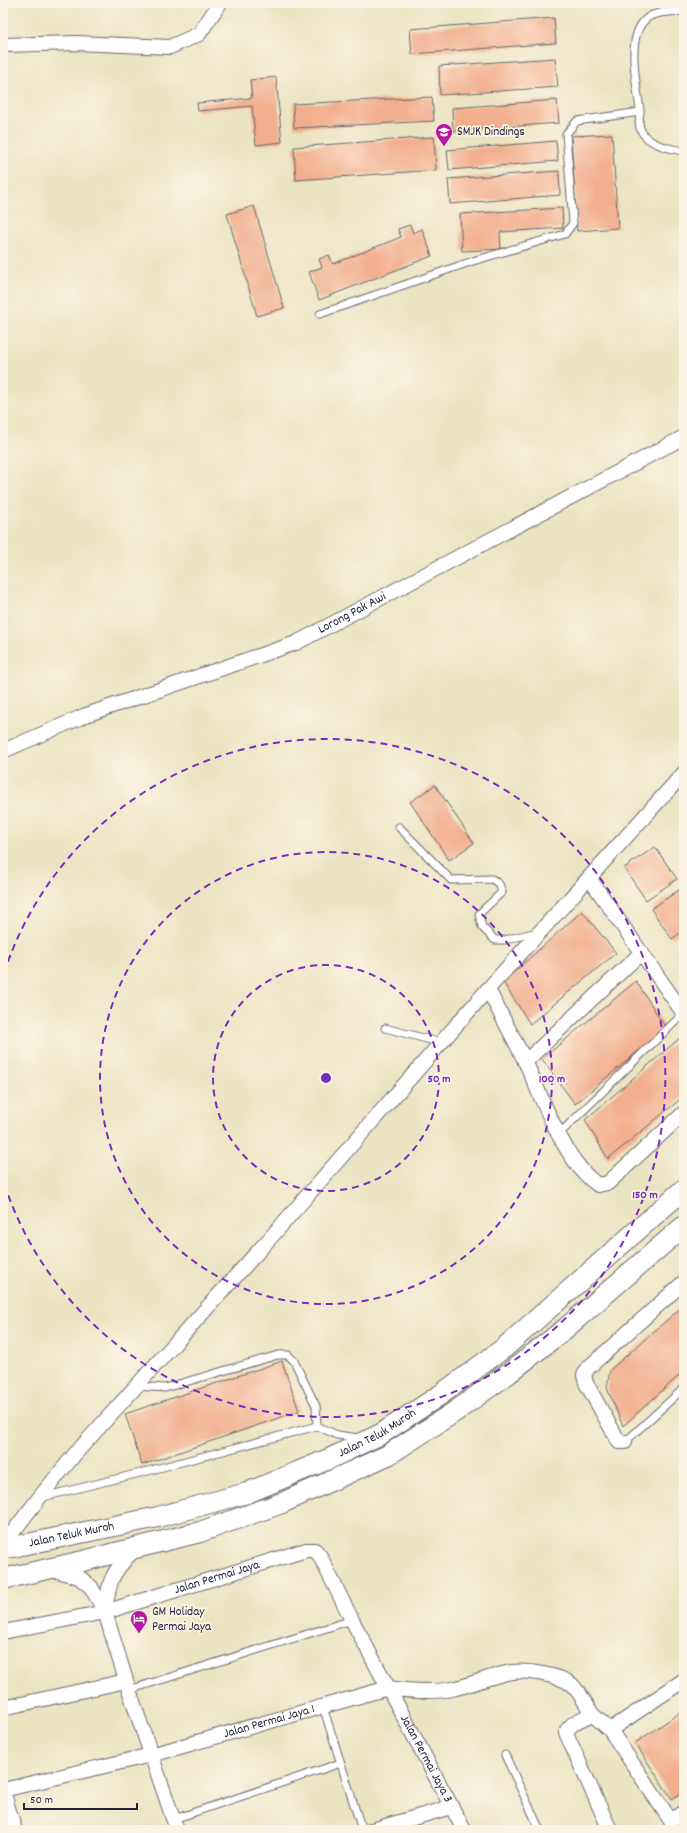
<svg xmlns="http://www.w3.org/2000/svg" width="687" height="1833" viewBox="0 0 687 1833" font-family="Dekko,sans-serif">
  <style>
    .building { fill: #f2af8e }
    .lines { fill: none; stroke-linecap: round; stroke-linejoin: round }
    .lane-casing { stroke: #68666b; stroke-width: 9 }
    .street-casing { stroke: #68666b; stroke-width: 16 }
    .secondary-casing { stroke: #68666b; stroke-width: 22 }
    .lane { stroke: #fff; stroke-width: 7 }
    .street { stroke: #fff; stroke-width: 14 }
    .secondary { stroke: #fff; stroke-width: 20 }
    .ring { fill: none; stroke: #7b2cbf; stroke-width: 2; stroke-dasharray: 7 5 }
    .labels { text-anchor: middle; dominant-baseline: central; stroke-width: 3.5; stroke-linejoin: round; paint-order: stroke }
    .poi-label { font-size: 13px; fill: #22223b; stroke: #fcf5e5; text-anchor: start }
    .street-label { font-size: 13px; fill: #22223b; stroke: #fcf5e5 }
    .centre { fill: #7b2cbf; stroke: #fcf5e5; stroke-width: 2 }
    .ring-label { font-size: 12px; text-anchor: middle; font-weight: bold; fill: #7b2cbf; stroke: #fcf5e5; stroke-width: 3.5; stroke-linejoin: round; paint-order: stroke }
  </style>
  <rect width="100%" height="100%" fill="#fcf5e5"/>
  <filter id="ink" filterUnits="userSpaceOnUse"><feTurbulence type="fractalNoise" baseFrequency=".025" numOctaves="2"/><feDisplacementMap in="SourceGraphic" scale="8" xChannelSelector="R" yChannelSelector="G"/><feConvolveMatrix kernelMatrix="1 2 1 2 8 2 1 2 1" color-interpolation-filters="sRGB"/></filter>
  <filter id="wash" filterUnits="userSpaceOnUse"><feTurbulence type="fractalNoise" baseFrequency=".012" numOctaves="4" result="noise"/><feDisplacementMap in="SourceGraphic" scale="16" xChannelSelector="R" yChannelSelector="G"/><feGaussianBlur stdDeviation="0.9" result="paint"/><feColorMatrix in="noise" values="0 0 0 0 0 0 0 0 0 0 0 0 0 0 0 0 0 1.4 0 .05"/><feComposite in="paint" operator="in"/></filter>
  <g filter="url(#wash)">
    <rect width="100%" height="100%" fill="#ebe4c3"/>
    <g id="blocks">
      <g class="building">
        <polygon points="554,18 556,43 412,54 410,29"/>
        <polygon points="555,58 558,87 440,95 439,66"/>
        <polygon points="276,77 282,142 256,145 252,106 198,111 197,103 252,98 250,80"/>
        <polygon points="432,97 434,121 294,128 293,104"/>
        <polygon points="557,100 559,123 453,131 452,108"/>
        <polygon points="612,134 618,228 577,231 571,136"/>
        <polygon points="434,137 436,170 296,180 294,147"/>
        <polygon points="556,141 558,161 449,170 447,150"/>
        <polygon points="559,171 560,195 450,204 448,179"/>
        <polygon points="254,206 284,308 257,316 227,214"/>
        <polygon points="562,208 563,228 500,232 501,249 462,251 460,214"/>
        <polygon points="410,225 413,233 422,229 432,256 319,300 309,272 322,267 319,259 329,255 333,264 401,237 398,229"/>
        <polygon points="435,785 474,843 449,860 410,802"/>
        <polygon points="655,847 677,879 646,900 624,868"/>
        <polygon points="682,888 684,891 684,930 672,939 651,909"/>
        <polygon points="582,911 616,953 530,1024 503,982"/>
        <polygon points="636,981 666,1028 575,1104 542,1059"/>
        <polygon points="681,1037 684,1040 684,1096 608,1159 585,1120"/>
        <polygon points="684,1305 684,1371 623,1426 607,1388 610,1370"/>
        <polygon points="282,1361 299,1411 142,1465 125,1414"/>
        <polygon points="684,1710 684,1791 672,1799 635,1743"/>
      </g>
    </g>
  </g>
  <g filter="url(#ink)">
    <use href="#blocks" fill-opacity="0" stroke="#68666b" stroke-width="1"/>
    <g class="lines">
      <defs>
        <g id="lane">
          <path d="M684 11C673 12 655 11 646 19 625 37 637 85 640 110 640 115 638 123 640 128 645 144 670 149 684 151"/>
          <polyline points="320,314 473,261 565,234 573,223 566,134 577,121 640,112"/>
          <polyline points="399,827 451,880 492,879 499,884 502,892 479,914 482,927 495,940 505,940 537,932"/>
          <polyline points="385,1028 442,1043"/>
          <polyline points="558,1135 684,1013"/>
          <polyline points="136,1386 165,1388 278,1355 288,1355 294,1361 316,1406 317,1426"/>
          <polyline points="625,1442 684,1388"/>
          <polyline points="43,1497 144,1472 317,1426 337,1435 359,1438"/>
          <polyline points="129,1690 352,1620"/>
          <polyline points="323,1707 362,1830"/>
          <polyline points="505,1755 540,1830"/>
          <polyline points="174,1819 341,1763"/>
        </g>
        <g id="street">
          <polyline points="3,45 76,43 170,47 199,34 220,3"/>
          <path id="s1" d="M3 751 86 715 296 643 684 437"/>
          <polyline points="590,879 684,1014"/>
          <path d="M488 989C500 1014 514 1038 526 1063 542 1098 565 1163 598 1185L608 1183 684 1113"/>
          <polyline points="525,1062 641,953"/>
          <polyline points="625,1442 619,1442 586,1383 584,1375 588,1368 684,1282"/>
          <polyline points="3,1545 39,1498 75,1454 272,1236 488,989 684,773"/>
          <polyline points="50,1569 79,1577 91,1587 105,1612 129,1690 177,1830"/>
          <path d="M105 1612C109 1579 112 1572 136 1548"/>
          <path id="s2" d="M3 1632 105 1612 306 1550H315L320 1556 352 1620 464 1830"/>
          <polyline points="3,1708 126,1681"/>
          <polyline points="592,1714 610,1730 671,1821 684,1812"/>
          <polyline points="610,1730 684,1680"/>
          <path id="s3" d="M3 1790 151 1755 388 1688C409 1691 431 1693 452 1689 472 1685 492 1675 512 1672 527 1670 559 1675 571 1684 580 1692 586 1704 592 1714 584 1718 569 1723 566 1733L610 1830"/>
          <polyline points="3,1791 15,1830"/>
          <polyline points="372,1830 451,1807"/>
        </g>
        <g id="secondary">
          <path id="s4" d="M3 1549 158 1517 247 1493 331 1458 381 1434 440 1395 504 1348 684 1189"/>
          <polyline points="3,1579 83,1561 200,1532 282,1503 388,1455 453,1413 509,1373 566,1328 684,1226"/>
        </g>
      </defs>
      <use href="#lane" class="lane-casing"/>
      <use href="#street" class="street-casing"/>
      <use href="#secondary" class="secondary-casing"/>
      <use href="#lane" class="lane"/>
      <use href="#street" class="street"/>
      <use href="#secondary" class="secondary"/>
    </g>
  </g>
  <g class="ring">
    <circle cx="326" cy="1078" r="113"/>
    <circle cx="326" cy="1078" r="226"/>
    <path d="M4 973A339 339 0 1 1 4 1183"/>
  </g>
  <defs>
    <symbol id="school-pin" viewBox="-11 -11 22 30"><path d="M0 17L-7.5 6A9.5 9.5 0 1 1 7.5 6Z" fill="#b5179e" stroke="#fcf5e5"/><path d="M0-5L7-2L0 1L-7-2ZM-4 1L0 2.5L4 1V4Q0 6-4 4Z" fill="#fff"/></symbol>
    <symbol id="hotel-pin" viewBox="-11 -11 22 30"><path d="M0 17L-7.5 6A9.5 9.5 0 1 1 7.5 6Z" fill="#b5179e" stroke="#fcf5e5"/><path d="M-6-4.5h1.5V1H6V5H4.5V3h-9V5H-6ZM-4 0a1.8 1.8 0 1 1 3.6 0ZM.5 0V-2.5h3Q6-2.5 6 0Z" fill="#fff"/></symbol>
  </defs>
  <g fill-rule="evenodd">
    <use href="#school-pin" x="434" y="122" width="20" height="27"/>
    <use href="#hotel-pin" x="129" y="1609" width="20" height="27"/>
  </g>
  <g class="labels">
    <g class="poi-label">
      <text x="457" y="132">SMJK Dindings</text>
      <text x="152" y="1612">GM Holiday<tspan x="152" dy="15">Permai Jaya</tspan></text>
    </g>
    <g class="street-label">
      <text stroke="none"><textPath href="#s1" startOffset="376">Lorong Pak Awi</textPath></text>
      <text stroke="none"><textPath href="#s4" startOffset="394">Jalan Teluk Muroh</textPath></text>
      <text stroke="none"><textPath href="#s4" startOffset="70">Jalan Teluk Muroh</textPath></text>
      <text stroke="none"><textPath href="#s2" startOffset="221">Jalan Permai Jaya</textPath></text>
      <text stroke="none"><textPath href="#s3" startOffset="275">Jalan Permai Jaya 1</textPath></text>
      <text stroke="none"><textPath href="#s2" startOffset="560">Jalan Permai Jaya 3</textPath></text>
    </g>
  </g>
  <circle cx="326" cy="1078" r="6" class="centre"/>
  <g class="ring-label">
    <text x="439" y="1082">50 m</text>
    <text x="552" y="1082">100 m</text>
    <text x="645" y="1198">150 m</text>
  </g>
  <rect width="687" height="1833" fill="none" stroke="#fcf5e5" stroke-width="16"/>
  <path d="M24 1803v6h113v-6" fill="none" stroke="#22223b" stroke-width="2"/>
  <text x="30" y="1803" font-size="12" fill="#22223b" stroke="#fcf5e5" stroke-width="3" paint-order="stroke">50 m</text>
</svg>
